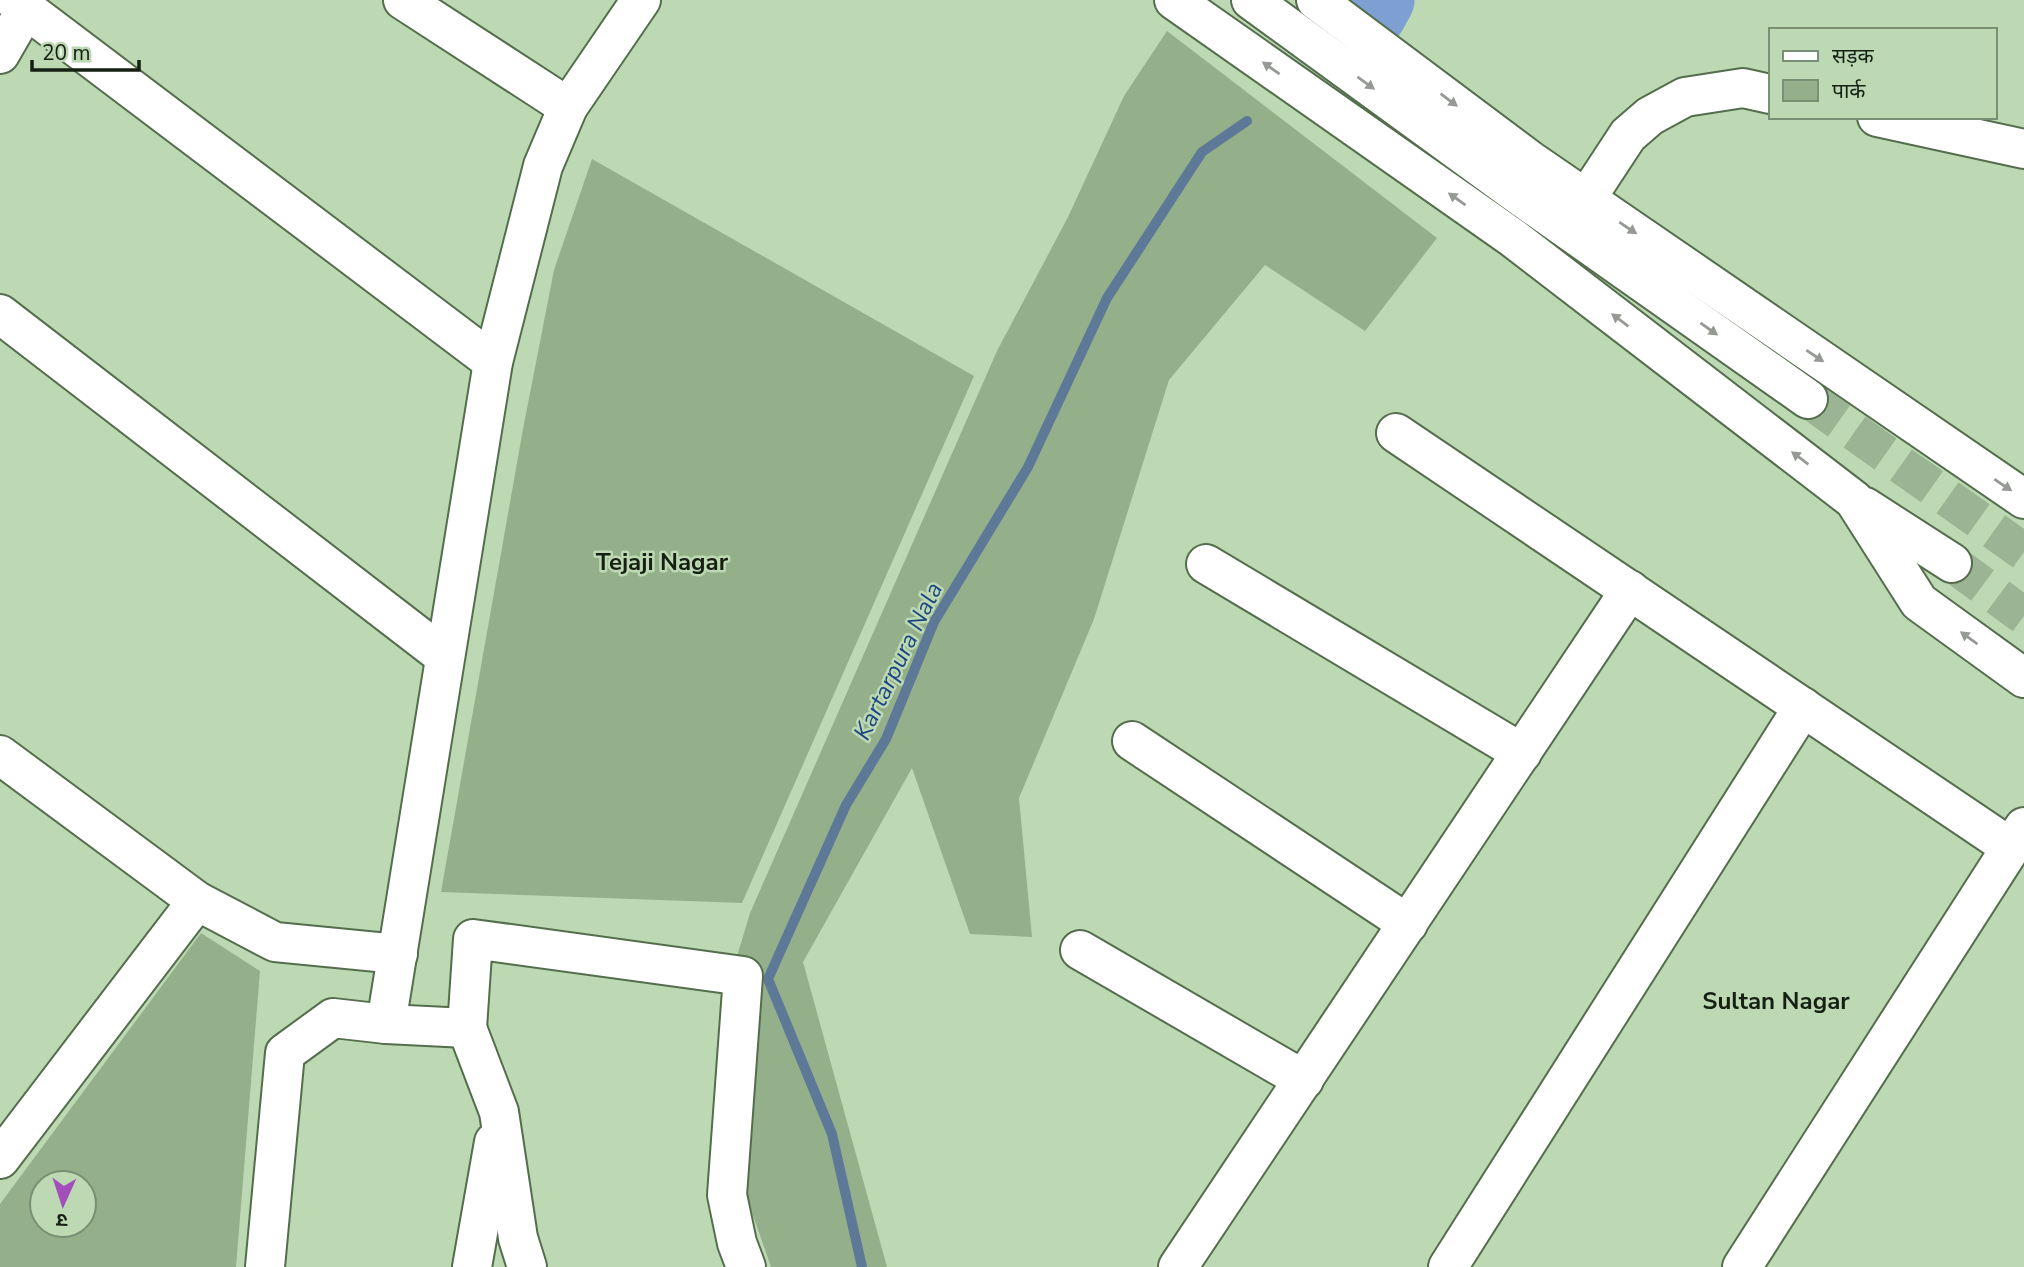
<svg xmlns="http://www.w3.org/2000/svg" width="2024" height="1267" viewBox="0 0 2024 1267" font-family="'Nunito Sans','Noto Sans Devanagari',sans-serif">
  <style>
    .green { fill: #93b08a; fill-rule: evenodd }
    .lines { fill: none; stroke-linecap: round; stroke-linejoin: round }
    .stream { stroke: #5e7998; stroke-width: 10 }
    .river { stroke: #7e9fd1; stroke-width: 65 }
    .primary-tunnel { stroke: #9bb494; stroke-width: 38; stroke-dasharray: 38 19; stroke-linecap: butt }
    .street-casing { stroke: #546d4c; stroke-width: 42 }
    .primary-casing { stroke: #546d4c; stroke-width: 42 }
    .street { stroke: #fff; stroke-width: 38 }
    .primary { stroke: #fff; stroke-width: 38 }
    .oneway { fill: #969a94 }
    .labels { text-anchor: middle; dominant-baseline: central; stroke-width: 5; stroke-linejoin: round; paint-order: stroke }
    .neighbourhood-label { font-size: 24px; font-weight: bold; fill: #151f12; stroke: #bcd9b4 }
    .water-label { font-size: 24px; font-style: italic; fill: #1c4581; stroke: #bcd9b4 }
  </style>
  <rect width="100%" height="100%" fill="#bcd9b4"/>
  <g class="green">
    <polygon points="1167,31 1437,238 1365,331 1265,265 1169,380 1094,619 1019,798 1032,937 970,934 912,768 803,962 887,1267 771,1267 748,1201 738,953 750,913 997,351 1068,217 1124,96"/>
    <polygon points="592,159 974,376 742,903 441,892 523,429 554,270"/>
    <path d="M201 933 260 971 236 1267H0V1204ZM84 1183V1225H42V1183Z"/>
  </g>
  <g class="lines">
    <polyline class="stream" points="862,1267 832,1134 768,979 846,805 886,739 934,622 1028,467 1107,298 1202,152 1247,121"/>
    <polyline class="river" points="1373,16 1382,0"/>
    <g class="primary-tunnel">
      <polyline points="1808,399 2024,552"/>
      <polyline points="1952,563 2024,616"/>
    </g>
    <defs>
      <g id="street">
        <polyline points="14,0 493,362"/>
        <polyline points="403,0 568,107"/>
        <polyline points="0,54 26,9"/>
        <polyline points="1877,117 2024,149"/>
        <polyline points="1586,199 1628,135 1650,116 1685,97 1743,88 1770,94"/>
        <polyline points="0,314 444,656"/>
        <polyline points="1396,433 2010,847"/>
        <polyline points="1206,564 1522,753"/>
        <polyline points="1132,741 1408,924"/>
        <polyline points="0,755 197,901 275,942 398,954"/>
        <polyline points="1080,950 1304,1080"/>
        <polyline points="386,1024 493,362 543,166 568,107 641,0"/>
        <polyline points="467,1028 499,1112 518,1238 527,1267"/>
        <polyline points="0,1159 197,901"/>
        <polyline points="265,1267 285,1053 333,1018 386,1024 467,1028 473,939 743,976 727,1195 737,1243 746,1267"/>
        <polyline points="472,1267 494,1142"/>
        <polyline points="1178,1267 1630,590"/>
        <polyline points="1448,1267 1803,707"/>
        <polyline points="1742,1267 2024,827"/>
      </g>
      <g id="primary">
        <polyline points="1174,0 1513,238 1854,500 1919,602 2024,678"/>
        <polyline points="1251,0 1513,191 1808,399"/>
        <polyline points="1316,0 1531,161 2024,499"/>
        <polyline points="1865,507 1952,563"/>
      </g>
    </defs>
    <use href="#street" class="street-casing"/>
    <use href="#primary" class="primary-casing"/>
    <use href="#street" class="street"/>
    <use href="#primary" class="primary"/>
  </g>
  <defs><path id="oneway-solid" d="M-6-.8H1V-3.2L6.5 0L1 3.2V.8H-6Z" transform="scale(1.75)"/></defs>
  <g class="oneway">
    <use href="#oneway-solid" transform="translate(1271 68) rotate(-145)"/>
    <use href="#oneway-solid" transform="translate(1366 83) rotate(36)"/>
    <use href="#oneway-solid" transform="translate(1449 100) rotate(37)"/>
    <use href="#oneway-solid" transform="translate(1457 199) rotate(-145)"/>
    <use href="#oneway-solid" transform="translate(1628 228) rotate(34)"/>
    <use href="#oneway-solid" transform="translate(1620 320) rotate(-143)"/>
    <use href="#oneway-solid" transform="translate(1709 329) rotate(35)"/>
    <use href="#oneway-solid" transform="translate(1815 356) rotate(34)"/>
    <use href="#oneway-solid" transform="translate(1800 458) rotate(-143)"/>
    <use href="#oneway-solid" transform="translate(2003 485) rotate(34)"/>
    <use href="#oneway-solid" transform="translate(1969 638) rotate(-144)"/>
  </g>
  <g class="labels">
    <g class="neighbourhood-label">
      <text x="662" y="562">Tejaji Nagar</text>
      <text x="1776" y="1001">Sultan Nagar</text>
    </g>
    <g class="water-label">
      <text transform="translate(898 661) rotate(-64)">Kartarpura Nala</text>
    </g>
  </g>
  <rect x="1769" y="28" width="228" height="91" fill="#bcd9b4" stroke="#798f73" stroke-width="2"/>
  <rect x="1783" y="51" width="35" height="10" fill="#ffffff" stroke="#798f73" stroke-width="2"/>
  <text x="1832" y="63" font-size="21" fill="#151f12">सड़क</text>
  <rect x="1783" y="80" width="35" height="21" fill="#93b08a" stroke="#798f73" stroke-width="2"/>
  <text x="1832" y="98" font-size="21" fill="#151f12">पार्क</text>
  <g transform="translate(63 1204) rotate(183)"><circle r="33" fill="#bcd9b4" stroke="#798f73" stroke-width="2"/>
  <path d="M0-5L12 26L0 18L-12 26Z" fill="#a44ebb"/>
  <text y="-10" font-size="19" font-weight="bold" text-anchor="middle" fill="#151f12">उ</text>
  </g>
  <path d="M32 60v10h107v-10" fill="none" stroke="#151f12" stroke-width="3.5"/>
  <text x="42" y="60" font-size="21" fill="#151f12" stroke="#bcd9b4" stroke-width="5" paint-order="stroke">20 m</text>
</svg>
